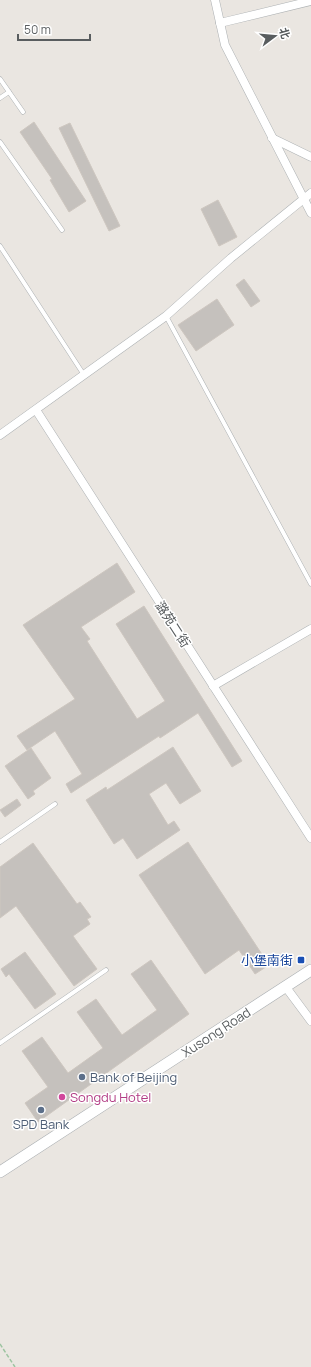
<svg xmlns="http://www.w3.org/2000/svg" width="311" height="1367" viewBox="0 0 311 1367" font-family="Manrope,'Noto Sans SC',sans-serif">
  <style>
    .building { fill: #c5c1bd; stroke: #cec7c0 }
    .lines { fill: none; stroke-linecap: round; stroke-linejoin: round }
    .lane-casing { stroke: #aeb2b4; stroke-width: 5 }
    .street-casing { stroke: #aeb2b4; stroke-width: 9 }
    .secondary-casing { stroke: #adb1b4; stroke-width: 12 }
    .path { stroke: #9dc4a1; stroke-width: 1.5; stroke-dasharray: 4 2; stroke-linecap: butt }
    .lane { stroke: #fff; stroke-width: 4 }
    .street { stroke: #fff; stroke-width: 8 }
    .secondary { stroke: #fff; stroke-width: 11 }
    .transit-dot { fill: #1a4fb4; stroke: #fff; stroke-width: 1.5 }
    .service-dot { fill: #5c6f8a; stroke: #fff; stroke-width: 1.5 }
    .hotel-dot { fill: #d1479c; stroke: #fff; stroke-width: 1.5 }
    .labels { text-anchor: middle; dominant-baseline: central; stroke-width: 3; stroke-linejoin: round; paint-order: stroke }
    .street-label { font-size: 13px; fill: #595d5f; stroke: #fff }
    .transit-label { font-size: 13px; fill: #164399; stroke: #fff; text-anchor: end }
    .service-label { font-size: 13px; fill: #4e5e75; stroke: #fff; text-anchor: start }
    .hotel-label { font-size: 13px; fill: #b23c85; stroke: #fff; text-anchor: start }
  </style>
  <rect width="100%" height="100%" fill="#eae6e1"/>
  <g class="building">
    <polygon points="34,122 86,201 69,212 50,180 52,179 20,132"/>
    <polygon points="70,123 120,226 109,231 59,128"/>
    <polygon points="218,200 237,237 219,246 201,209"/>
    <polygon points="244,279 260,301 251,307 236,285"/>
    <polygon points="217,299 234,325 196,351 178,325"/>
    <polygon points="117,563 135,592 81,627 90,639 87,641 137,719 165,701 116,624 144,606 242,761 232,767 198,713 160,738 159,736 71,793 66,784 82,774 55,731 27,750 17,736 75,699 23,625"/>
    <polygon points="173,747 201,791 180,804 166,783 149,794 168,825 174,821 180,830 137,859 123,838 114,844 86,800 106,787 107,790"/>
    <polygon points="31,748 51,778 33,791 35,794 28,799 5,766"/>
    <polygon points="17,799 21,805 5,817 0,810"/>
    <polygon points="188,842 269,965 255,974 239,950 205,974 139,875"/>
    <polygon points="33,843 77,904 80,902 91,917 87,919 90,924 73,936 97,969 74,986 16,906 0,918 0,867"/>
    <polygon points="25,952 56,994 35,1009 9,974 6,977 1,969"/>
    <polygon points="151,960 189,1014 38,1122 25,1103 48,1087 22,1051 42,1037 68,1073 103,1048 77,1012 96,999 122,1035 157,1010 131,974"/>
  </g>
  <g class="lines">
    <defs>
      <g id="lane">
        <polyline points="0,79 23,112"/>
        <polyline points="0,98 9,92"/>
        <polyline points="0,142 62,230"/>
        <polyline points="0,246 84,375"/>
        <polyline points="166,316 311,584"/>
        <polyline points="0,842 55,804"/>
        <polyline points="0,1043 106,970"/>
      </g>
      <g id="street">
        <polyline points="215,0 225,45 311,213"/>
        <polyline points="220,23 311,1"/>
        <polyline points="272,138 311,157"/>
        <polyline points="36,410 311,838"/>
        <polyline points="0,435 166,316 231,258 311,193"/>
        <polyline points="213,686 311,629"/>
        <polyline points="285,986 311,1021"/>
      </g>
      <polyline id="secondary" points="0,1172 311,970"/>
    </defs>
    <use href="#lane" class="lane-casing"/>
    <use href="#street" class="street-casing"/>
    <use href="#secondary" class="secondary-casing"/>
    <polyline class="path" points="0,1344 15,1367"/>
    <use href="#lane" class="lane"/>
    <use href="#street" class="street"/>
    <use href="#secondary" class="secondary"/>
  </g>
  <rect class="transit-dot" x="297" y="956" width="8" height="8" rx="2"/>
  <g class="service-dot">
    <circle cx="82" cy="1077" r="4"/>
    <circle cx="41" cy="1110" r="4"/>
  </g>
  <circle class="hotel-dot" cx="62" cy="1097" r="4"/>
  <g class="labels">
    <g class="street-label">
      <text transform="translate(173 624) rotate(57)">潞苑二街</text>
      <text transform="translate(216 1032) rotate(-33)">Xusong Road</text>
    </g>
    <g class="transit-label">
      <text x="293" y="960">小堡南街</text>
    </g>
    <g class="service-label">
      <text x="90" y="1077">Bank of Beijing</text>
      <text x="41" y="1124" text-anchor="middle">SPD Bank</text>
    </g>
    <g class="hotel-label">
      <text x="70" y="1097">Songdu Hotel</text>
    </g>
  </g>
  <g transform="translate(275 36) rotate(74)" stroke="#ffffff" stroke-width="3" paint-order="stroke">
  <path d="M0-3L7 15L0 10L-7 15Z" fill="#595d5f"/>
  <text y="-6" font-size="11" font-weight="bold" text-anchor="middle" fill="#595d5f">北</text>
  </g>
  <path d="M18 34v6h72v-6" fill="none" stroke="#595d5f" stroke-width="2"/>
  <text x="24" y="34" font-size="12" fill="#595d5f" stroke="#ffffff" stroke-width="3" paint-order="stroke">50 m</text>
</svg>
